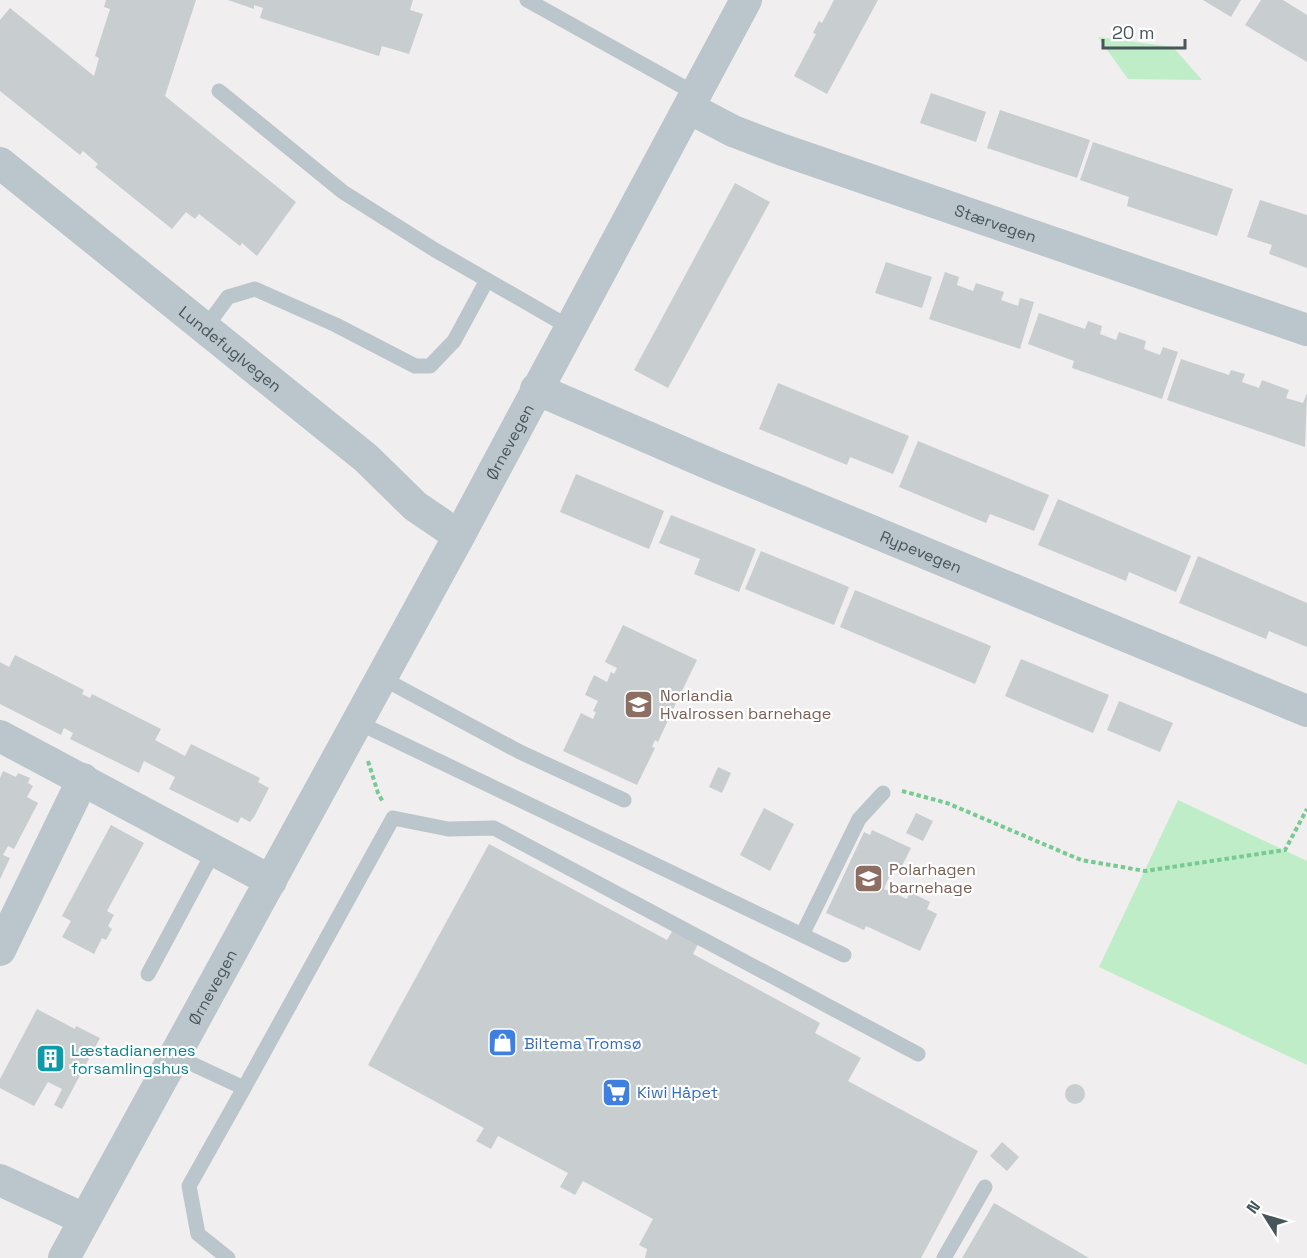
<svg xmlns="http://www.w3.org/2000/svg" width="1307" height="1258" viewBox="0 0 1307 1258" font-family="'Space Grotesk',sans-serif">
  <style>
    .green { fill: #beedc7 }
    .building { fill: #c8cdd0 }
    .lines { fill: none; stroke-linecap: round; stroke-linejoin: round }
    .path { stroke: #77ca91; stroke-width: 4; stroke-dasharray: 4.5 3; stroke-linecap: butt }
    .lane { stroke: #bac6cb; stroke-width: 15 }
    .street { stroke: #bac6cb; stroke-width: 32 }
    .labels { text-anchor: middle; dominant-baseline: central; stroke-width: 4.5; stroke-linejoin: round; paint-order: stroke }
    .street-label { font-size: 16px; fill: #47565b; stroke: #fff }
    .education-label { font-size: 16px; fill: #785e54; stroke: #fff; text-anchor: start }
    .shop-label { font-size: 16px; fill: #366cbe; stroke: #fff; text-anchor: start }
    .culture-label { font-size: 16px; fill: #0d838f; stroke: #fff; text-anchor: start }
  </style>
  <rect width="100%" height="100%" fill="#f1eeef"/>
  <g class="green">
    <polygon points="1098,37 1173,47 1202,80 1128,79"/>
    <polygon points="1178,800 1307,861 1307,1065 1099,967"/>
  </g>
  <g class="building">
    <polygon points="106,0 196,0 165,96 296,202 257,256 242,243 240,246 199,214 195,219 186,212 172,229 95,167 98,164 83,151 80,155 0,91 0,20 10,8 94,76 99,58 95,56 110,9 104,7"/>
    <polygon points="228,0 413,0 410,10 423,14 409,54 382,46 379,56 260,18 263,8 254,5 254,9"/>
    <polygon points="834,0 878,0 827,94 794,76 816,34 813,33 819,21 822,23"/>
    <polygon points="1203,0 1241,0 1231,17"/>
    <polygon points="1261,0 1283,0 1307,15 1307,62 1245,25"/>
    <polygon points="931,93 986,112 976,142 920,123"/>
    <polygon points="1000,110 1090,140 1077,178 987,148"/>
    <polygon points="1093,142 1233,189 1217,236 1127,206 1129,197 1080,180"/>
    <polygon points="735,183 770,202 668,388 634,370"/>
    <polygon points="1260,200 1307,215 1307,268 1269,254 1272,245 1247,237"/>
    <polygon points="886,262 932,277 922,308 875,293"/>
    <polygon points="945,272 959,277 957,285 973,291 976,283 1004,292 1001,300 1018,306 1020,298 1034,302 1020,349 929,319"/>
    <polygon points="1039,313 1085,329 1088,321 1102,326 1100,334 1116,340 1119,332 1146,341 1144,349 1160,355 1163,347 1178,352 1162,399 1072,368 1074,361 1028,344"/>
    <polygon points="1181,359 1229,375 1231,370 1245,374 1242,382 1259,388 1262,380 1289,390 1286,398 1303,403 1307,393 1305,447 1167,400"/>
    <polygon points="778,383 909,436 893,474 850,457 847,465 759,429"/>
    <polygon points="918,441 1049,495 1034,531 990,514 986,523 899,487"/>
    <polygon points="576,474 664,511 649,549 560,512"/>
    <polygon points="1058,499 1191,556 1176,592 1129,572 1126,581 1038,545"/>
    <polygon points="671,515 756,549 739,592 694,574 700,559 659,543"/>
    <polygon points="761,551 849,587 834,625 745,589"/>
    <polygon points="1198,556 1307,603 1307,647 1269,631 1266,639 1179,603"/>
    <polygon points="855,590 991,646 975,684 840,627"/>
    <polygon points="623,625 697,660 679,697 676,695 673,702 676,703 658,742 655,740 652,747 655,748 637,785 563,751 581,713 593,719 596,712 593,711 598,701 585,695 594,675 607,682 611,672 614,674 617,668 605,662"/>
    <polygon points="15,655 84,690 82,694 90,698 92,694 161,729 155,740 185,756 191,744 260,778 258,782 269,788 254,817 250,822 241,817 238,823 169,789 175,777 144,761 139,773 70,739 73,733 64,728 61,735 0,704 0,662 9,667"/>
    <polygon points="1021,659 1109,695 1093,733 1005,696"/>
    <polygon points="1119,701 1173,723 1160,752 1107,730"/>
    <polygon points="718,767 731,773 722,793 709,787"/>
    <polygon points="3,771 16,777 18,773 30,778 28,783 33,786 27,797 38,803 14,849 8,846 3,855 10,858 0,879 0,778"/>
    <polygon points="764,808 794,824 770,871 740,855"/>
    <polygon points="916,813 933,821 923,841 906,833"/>
    <polygon points="111,825 144,843 107,911 114,915 108,926 112,929 106,940 102,938 94,954 62,937 71,921 62,916"/>
    <polygon points="872,830 911,848 901,868 894,865 884,889 907,899 910,892 930,902 927,909 937,914 920,951 866,926 864,930 826,913 864,832 870,835"/>
    <polygon points="489,844 667,940 673,930 698,944 693,954 820,1023 815,1033 861,1058 848,1081 978,1151 921,1258 645,1258 647,1249 639,1245 653,1219 583,1181 575,1195 560,1187 568,1173 498,1136 491,1149 476,1141 484,1128 368,1065"/>
    <polygon points="37,1009 75,1029 76,1026 100,1038 62,1109 54,1105 62,1089 48,1082 34,1106 0,1088 0,1079"/>
    <circle cx="1075" cy="1094" r="10"/>
    <polygon points="1002,1142 1019,1157 1007,1171 990,1156"/>
    <polygon points="994,1203 1072,1248 1089,1258 962,1258"/>
  </g>
  <g class="lines">
    <g class="path">
      <polyline points="368,761 378,793 383,802"/>
      <polyline points="902,791 947,803 1081,860 1145,871 1285,850 1307,809"/>
    </g>
    <g class="lane">
      <polyline points="527,0 696,94"/>
      <polyline points="219,91 343,192 435,250 569,327"/>
      <polyline points="206,327 228,297 255,289 336,325 415,366 430,366 454,341 487,280"/>
      <polyline points="380,677 520,752 624,800"/>
      <polyline points="357,722 844,955"/>
      <polyline points="803,933 859,819 883,793"/>
      <polyline points="148,974 215,849"/>
      <polyline points="175,1056 244,1088 393,818 448,829 494,828 918,1054"/>
      <polyline points="228,1258 198,1234 189,1186 244,1088"/>
      <polyline points="944,1258 985,1187"/>
    </g>
    <g class="street">
      <path id="s1" d="M689 108 733 131 783 150 1307 330"/>
      <path id="s2" d="M0 163 366 458 415 506 459 536"/>
      <path id="s3" d="M536 389 712 465 1307 711"/>
      <polyline points="0,736 271,881"/>
      <polyline points="0,950 83,779"/>
      <polyline points="0,1180 84,1219"/>
      <path id="s4" d="M64 1258 459 536 746 0"/>
    </g>
  </g>
  <defs>
    <symbol id="school-square" viewBox="-11 -11 22 22"><rect x="-9" y="-9" width="18" height="18" rx="4" fill="#8d6e63" stroke="#fff"/><path d="M0-5L7-2L0 1L-7-2ZM-4 1L0 2.5L4 1V4Q0 6-4 4Z" fill="#fff"/></symbol>
    <symbol id="shop-square" viewBox="-11 -11 22 22"><rect x="-9" y="-9" width="18" height="18" rx="4" fill="#3f7fe0" stroke="#fff"/><path d="M-5-2.5h2.3a2.7 3.5 0 0 1 5.4 0H5L5.5 6h-11ZM-1.5-2.5h3a1.5 2.3 0 0 0-3 0Z" fill="#fff"/></symbol>
    <symbol id="building-square" viewBox="-11 -11 22 22"><rect x="-9" y="-9" width="18" height="18" rx="4" fill="#0f9aa8" stroke="#fff"/><path d="M-4-6H4V6H1V3H-1V6H-4ZM-2.5-4.3h1.7v1.8h-1.7ZM.8-4.3h1.7v1.8H.8ZM-2.5-1h1.7V.8h-1.7ZM.8-1h1.7V.8H.8Z" fill="#fff"/></symbol>
    <symbol id="supermarket-square" viewBox="-11 -11 22 22"><rect x="-9" y="-9" width="18" height="18" rx="4" fill="#3f7fe0" stroke="#fff"/><path d="M-6-5.5h2.5l.6 2H6L4.5 2H-2.5L-4.4-4H-6ZM-1.5 3.2a1.3 1.3 0 1 0 .1 0ZM3 3.2a1.3 1.3 0 1 0 .1 0Z" fill="#fff"/></symbol>
  </defs>
  <g fill-rule="evenodd">
    <use href="#school-square" x="622" y="688" width="33" height="33"/>
    <use href="#school-square" x="852" y="862" width="33" height="33"/>
    <use href="#shop-square" x="486" y="1026" width="33" height="33"/>
    <use href="#building-square" x="34" y="1042" width="33" height="33"/>
    <use href="#supermarket-square" x="600" y="1076" width="33" height="33"/>
  </g>
  <g class="labels">
    <g class="street-label">
      <text stroke="none"><textPath href="#s1" startOffset="328">Stærvegen</textPath></text>
      <text stroke="none"><textPath href="#s2" startOffset="296">Lundefuglvegen</textPath></text>
      <text stroke="none"><textPath href="#s4" startOffset="930">Ørnevegen</textPath></text>
      <text stroke="none"><textPath href="#s3" startOffset="418">Rypevegen</textPath></text>
      <text stroke="none"><textPath href="#s4" startOffset="309">Ørnevegen</textPath></text>
    </g>
    <g class="education-label">
      <text x="660" y="695">Norlandia<tspan x="660" dy="18">Hvalrossen barnehage</tspan></text>
      <text x="889" y="869">Polarhagen<tspan x="889" dy="18">barnehage</tspan></text>
    </g>
    <g class="shop-label">
      <text x="524" y="1043">Biltema Tromsø</text>
      <text x="637" y="1092">Kiwi Håpet</text>
    </g>
    <g class="culture-label">
      <text x="71" y="1050">Læstadianernes<tspan x="71" dy="18">forsamlingshus</tspan></text>
    </g>
  </g>
  <g transform="translate(1265 1216) rotate(307)" stroke="#ffffff" stroke-width="4.5" paint-order="stroke">
  <path d="M0-4.5L10 22L0 15L-10 22Z" fill="#47565b"/>
  <text y="-9" font-size="16" font-weight="bold" text-anchor="middle" fill="#47565b">N</text>
  </g>
  <path d="M1103 39v9h82v-9" fill="none" stroke="#47565b" stroke-width="3"/>
  <text x="1112" y="39" font-size="18" fill="#47565b" stroke="#ffffff" stroke-width="4.5" paint-order="stroke">20 m</text>
</svg>
